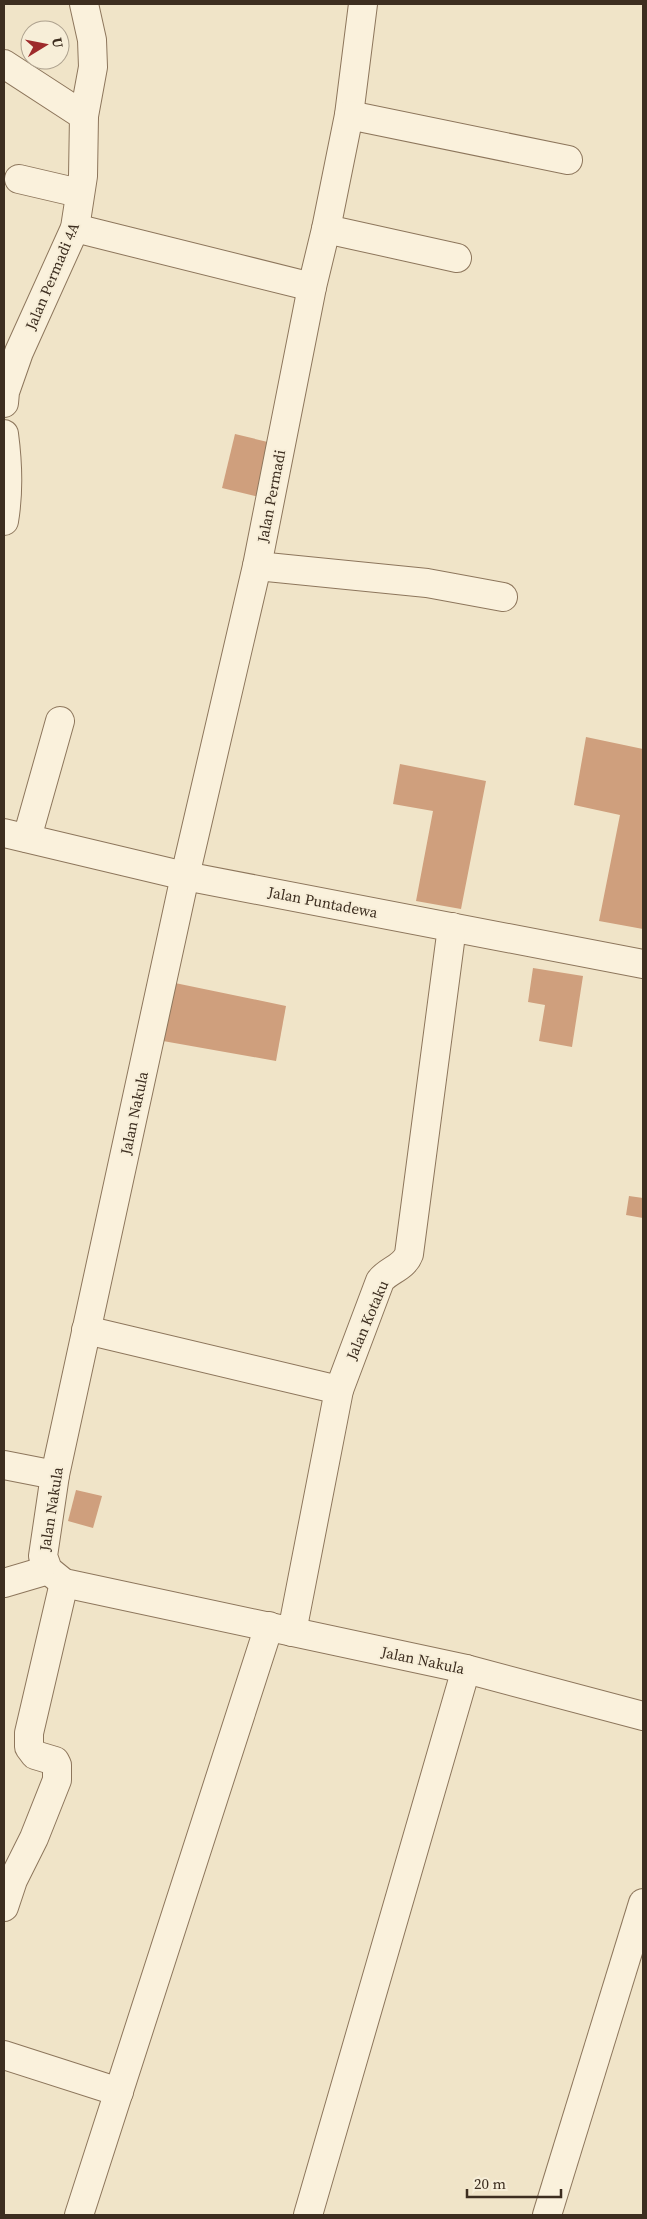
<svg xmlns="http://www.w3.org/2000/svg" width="647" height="2219" viewBox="0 0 647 2219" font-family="'Source Serif 4',serif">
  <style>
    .building { fill: #cf9f7d }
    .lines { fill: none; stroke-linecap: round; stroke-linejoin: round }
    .minor-casing { stroke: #8d765c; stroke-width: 30 }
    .minor { stroke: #faf1dc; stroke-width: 28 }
    .labels { text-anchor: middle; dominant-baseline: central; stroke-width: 4; stroke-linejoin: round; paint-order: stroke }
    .street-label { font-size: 15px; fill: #3d2e20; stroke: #f7eed8 }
  </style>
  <rect width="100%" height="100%" fill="#f0e4c8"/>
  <g class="building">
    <polygon points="235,434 276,444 263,498 222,488"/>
    <polygon points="586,737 643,749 643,929 599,921 620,815 574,805"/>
    <polygon points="400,764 486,781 461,909 416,901 433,811 393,804"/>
    <polygon points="533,968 583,976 572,1047 539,1041 545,1005 528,1002"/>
    <polygon points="175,983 286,1006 276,1061 163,1041"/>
    <polygon points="629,1196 643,1198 643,1218 626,1215"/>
    <polygon points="76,1490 102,1496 93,1528 68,1521"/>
  </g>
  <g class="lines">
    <defs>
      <g id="minor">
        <polyline points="363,4 349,115 326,229 312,287 257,566 185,876 55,1475 43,1556 48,1570 64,1583 466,1669 643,1716"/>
        <polyline points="4,64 84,116"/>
        <polyline points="349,115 568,160"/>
        <polyline points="19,179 79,193"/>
        <polyline points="75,228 312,287"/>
        <polyline points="326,229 457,258"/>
        <polyline points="4,403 5,392 19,352 75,228 83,176 84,116 93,67 92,40 84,4"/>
        <path d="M4 434C8 464 9 492 4 521"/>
        <polyline points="257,566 427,583 503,597"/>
        <polyline points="4,833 185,876 643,964"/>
        <polyline points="27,838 60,721"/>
        <polyline points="86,1330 339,1390"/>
        <polyline points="4,1465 55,1475"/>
        <polyline points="4,1583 48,1570"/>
        <path d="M292 1632 339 1390 380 1281C388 1270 404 1268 409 1254L452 927"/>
        <polyline points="4,1907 13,1880 34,1838 57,1780 57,1765 55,1761 35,1755 29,1747 29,1733 64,1583"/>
        <polyline points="4,2055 119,2092"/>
        <polyline points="79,2215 269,1626"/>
        <polyline points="308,2215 466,1669"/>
        <polyline points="547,2215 643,1903"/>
      </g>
    </defs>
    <use href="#minor" class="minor-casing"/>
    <use href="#minor" class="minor"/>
  </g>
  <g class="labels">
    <g class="street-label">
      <text transform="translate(52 276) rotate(-67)">Jalan Permadi 4A</text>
      <text transform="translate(271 496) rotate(-79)">Jalan Permadi</text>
      <text transform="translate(323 902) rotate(11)">Jalan Puntadewa</text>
      <text transform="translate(134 1113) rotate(-78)">Jalan Nakula</text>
      <text transform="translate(367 1320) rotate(-67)">Jalan Kotaku</text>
      <text transform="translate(51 1509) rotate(-81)">Jalan Nakula</text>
      <text transform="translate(423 1660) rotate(12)">Jalan Nakula</text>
    </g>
  </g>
  <rect width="647" height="2219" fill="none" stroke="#3d2e20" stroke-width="10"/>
  <g transform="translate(45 45) rotate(80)"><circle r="24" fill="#f7eed8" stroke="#ada18e"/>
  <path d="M0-4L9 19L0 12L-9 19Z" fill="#9e2a2b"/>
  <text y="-8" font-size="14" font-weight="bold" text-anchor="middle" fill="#3d2e20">U</text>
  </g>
  <path d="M467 2189v8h94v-8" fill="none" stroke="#3d2e20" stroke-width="2.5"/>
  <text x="474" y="2189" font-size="15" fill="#3d2e20" stroke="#f7eed8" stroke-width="4" paint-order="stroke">20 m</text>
</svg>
